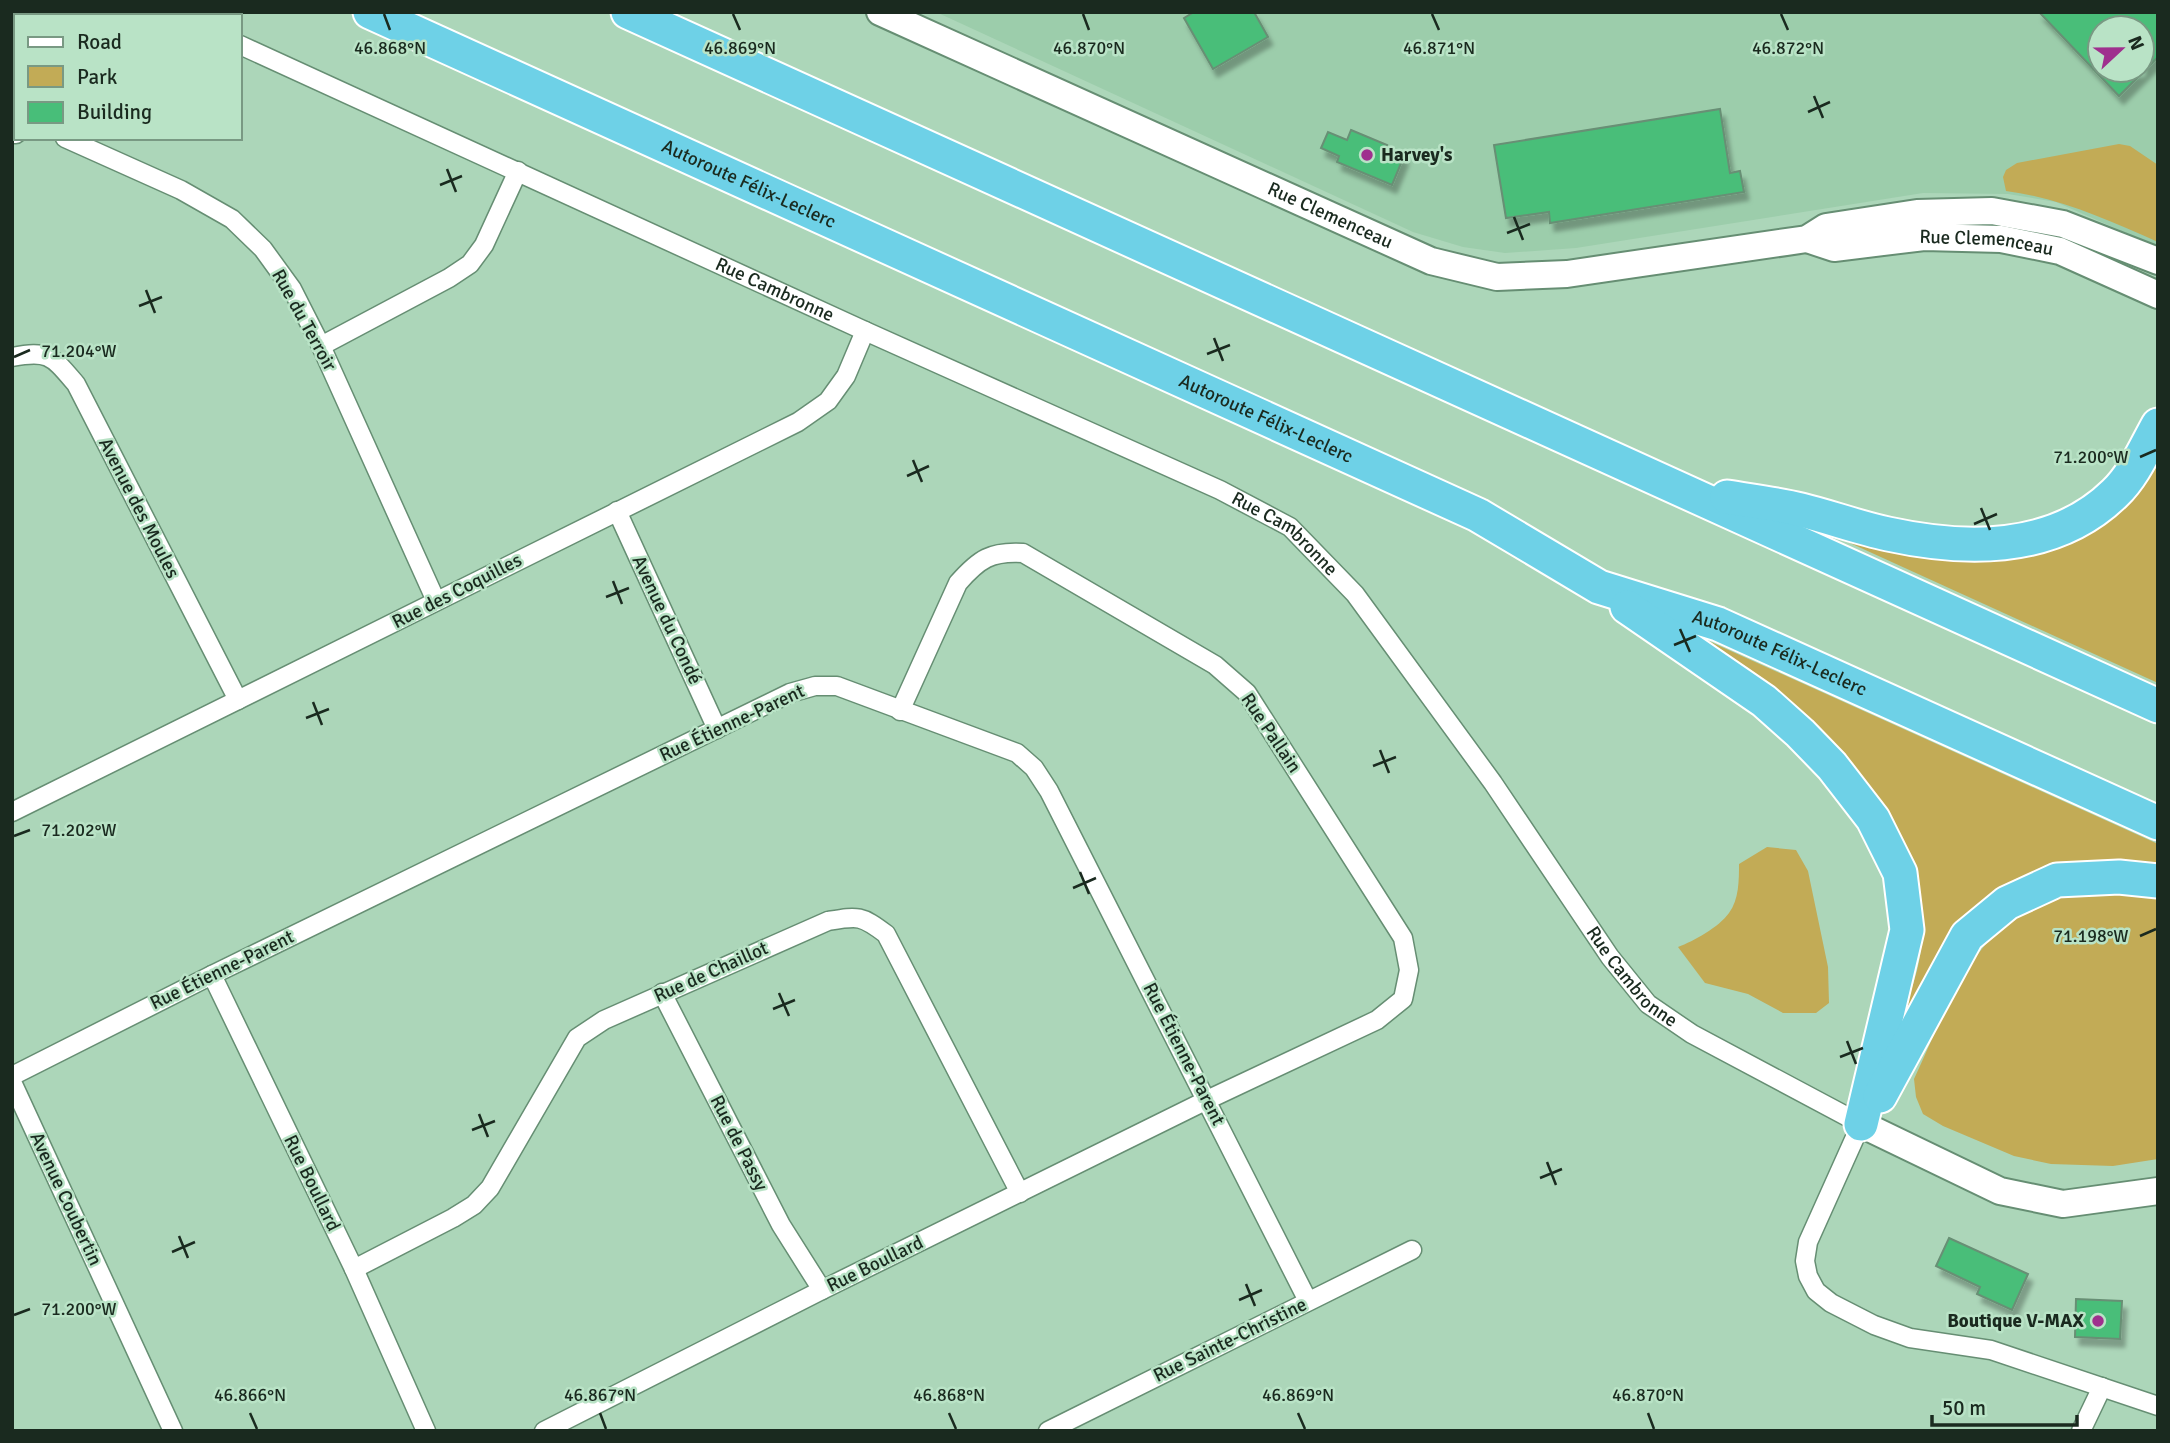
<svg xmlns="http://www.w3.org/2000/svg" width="2170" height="1443" viewBox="0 0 2170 1443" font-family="Signika,sans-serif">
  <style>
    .built { fill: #9ccdab; fill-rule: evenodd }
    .green { fill: #c2ab56 }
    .building { fill: #48be79; stroke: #688f74; stroke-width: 2; fill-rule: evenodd; filter: url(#shadow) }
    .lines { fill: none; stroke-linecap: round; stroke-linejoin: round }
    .street-casing { stroke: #668e73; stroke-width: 21 }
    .secondary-casing { stroke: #668e73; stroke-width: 30 }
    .highway-casing { stroke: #fff; stroke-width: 37 }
    .street { stroke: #fff; stroke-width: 18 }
    .secondary { stroke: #fff; stroke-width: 26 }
    .highway { stroke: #6ed1e7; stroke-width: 33 }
    .ticks { fill: none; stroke: #1a2a1f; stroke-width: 2.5 }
    .poi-dot { fill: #9f308e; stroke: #b9e3c6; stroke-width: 2.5 }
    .labels { text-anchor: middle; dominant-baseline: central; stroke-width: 5; stroke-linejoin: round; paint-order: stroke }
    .poi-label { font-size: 19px; font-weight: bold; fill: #1a2a1f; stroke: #b9e3c6; text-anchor: start }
    .street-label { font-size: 19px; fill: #1a2a1f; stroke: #b9e3c6 }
    .ticks-label { font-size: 18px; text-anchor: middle; fill: #1a2a1f; stroke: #b9e3c6; stroke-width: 5; stroke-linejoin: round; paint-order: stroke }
  </style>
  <defs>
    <filter id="shadow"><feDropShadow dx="4.5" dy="8" stdDeviation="2" flood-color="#0004"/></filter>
  </defs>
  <rect width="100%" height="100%" fill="#acd6b9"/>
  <path class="built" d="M936 12H2158V247L2056 202 2008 194 1923 193 1576 248 1505 253 1463 247 1413 232ZM2100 28H2142V70H2100Z"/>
  <g class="green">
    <path d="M2119 144 2130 146 2158 165V242C2108 220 2060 198 2006 191L2003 177 2006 170 2017 163Z"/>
    <polygon points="2158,449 2158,683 1839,538 1841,533 2014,554"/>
    <path d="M1691 633 2158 844V869L2047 873 1916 1013 1905 1008C1927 948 1926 928 1910 866Z"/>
    <path d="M1767 847 1796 850 1808 871 1828 967 1829 1003 1816 1013H1783L1748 994 1705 983 1678 947C1694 941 1719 927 1729 913 1739 900 1739 880 1739 864Z"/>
    <path d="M2110 891 2158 895V1159L2113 1166 2051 1164 2014 1156 1943 1126 1923 1114 1916 1097 1914 1079C1947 1009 1976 916 2061 896 2077 893 2094 893 2110 891Z"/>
  </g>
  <g class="building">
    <polygon points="1194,12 1254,12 1268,37 1213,69 1184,18"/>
    <path d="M2039 12H2158V57L2119 96ZM2100 28H2142V70H2100Z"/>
    <polygon points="1720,109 1730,173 1740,171 1744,192 1550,223 1549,212 1506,218 1494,145"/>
    <polygon points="1351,130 1387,145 1385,149 1404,156 1392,185 1337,162 1339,156 1321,148 1328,132 1347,140"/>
    <polygon points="1949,1238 2028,1274 2012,1310 1977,1294 1980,1287 1936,1266"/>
    <polygon points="2076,1299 2122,1301 2120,1339 2075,1337"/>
  </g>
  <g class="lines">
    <defs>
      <g id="street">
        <polyline points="168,12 176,16"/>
        <path id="s1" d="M240 45 865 331 1220 490 1290 527 1355 594 1493 783 1610 957 1648 1004 1692 1034 1861 1124 1808 1242 1805 1261 1808 1276 1816 1291 1831 1303 1874 1325 1910 1338 1991 1350 2158 1406"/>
        <polyline points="12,134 16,134"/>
        <polyline points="65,138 181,190 232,219 263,249 292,289 321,346 436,601"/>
        <polyline points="321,346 449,278 470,264 484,245 518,171"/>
        <path d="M12 357C49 350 52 356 76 384L238 700"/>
        <polyline points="617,511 717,729"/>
        <polyline points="12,812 798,422 828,401 846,376 865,331"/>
        <polyline points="212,975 354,1269 426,1431"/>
        <polyline points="662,993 781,1225 822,1290"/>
        <polyline points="12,1076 212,975 790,693 815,686 837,686 1017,753 1034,768 1049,791 1308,1301"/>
        <polyline points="12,1082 173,1431"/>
        <path d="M354 1269 453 1218 474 1205 490 1188 577 1038 604 1020 828 921C858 916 861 915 886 934L1020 1193"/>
        <path d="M544 1431 822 1290 1207 1100 1377 1020 1403 999 1409 970 1403 938 1247 693 1215 665 1023 553C991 551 979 559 958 583L900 711"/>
        <polyline points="1048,1431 1412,1250"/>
        <polyline points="2081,1431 2102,1387"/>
      </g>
      <g id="secondary">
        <path id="s2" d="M880 12 1431 261 1497 277 1567 274 1807 239 1826 227 1917 213 1992 211 2063 224 2158 261"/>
        <path id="s3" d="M1807 239 1834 248 1924 237 2001 239 2060 251 2158 295"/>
        <polyline points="1861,1124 2000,1191 2063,1204 2158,1191"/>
      </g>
      <g id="highway">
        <path id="s4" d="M370 12 1478 515 1599 587 1718 624 2158 823"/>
        <polyline points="628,12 2158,706"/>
        <path d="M1727 497C1751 501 1777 504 1801 510 1830 517 1859 528 1888 534 1966 551 2055 552 2115 493 2134 475 2145 448 2158 425"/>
        <polyline points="1627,607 1764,701 1800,733 1832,766 1873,819 1900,873 1907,930 1861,1124"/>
        <polyline points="1880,1096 1967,936 2007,903 2057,880 2119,877 2158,881"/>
      </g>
    </defs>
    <use href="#street" class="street-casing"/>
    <use href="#secondary" class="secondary-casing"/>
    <use href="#highway" class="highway-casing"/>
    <use href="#street" class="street"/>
    <use href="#secondary" class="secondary"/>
    <use href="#highway" class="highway"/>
  </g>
  <path class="ticks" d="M384 14 390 30M733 14 740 30M1083 14 1089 30M1432 14 1439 30M1781 14 1788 30M1814 96 1823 118M1808 112 1830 102M447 169 456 192M440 185 462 176M1514 217 1523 240M1507 233 1530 224M146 290 155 313M139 306 162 297M1214 338 1223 361M1207 354 1230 345M14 357 30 350M2140 457 2156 450M913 460 922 482M907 476 929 466M1981 508 1990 530M1974 524 1997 514M613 581 622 604M606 597 629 588M1680 629 1690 652M1674 645 1696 636M313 702 322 725M306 718 329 709M1380 750 1389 773M1373 766 1396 757M14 836 30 830M1080 872 1089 894M1073 888 1096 878M2140 936 2156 929M779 993 789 1016M773 1009 795 1000M1847 1041 1856 1064M1840 1057 1863 1048M479 1114 488 1137M472 1130 495 1121M1547 1162 1556 1185M1540 1178 1562 1169M179 1236 188 1258M172 1252 195 1242M1246 1284 1255 1306M1239 1300 1262 1290M14 1315 30 1309M250 1413 257 1429M600 1413 606 1429M949 1413 956 1429M1298 1413 1305 1429M1648 1413 1654 1429"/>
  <g class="poi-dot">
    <circle cx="1367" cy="155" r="7"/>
    <circle cx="2098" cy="1321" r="7"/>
  </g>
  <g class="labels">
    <g class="poi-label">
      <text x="1381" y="155">Harvey's</text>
      <text x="2084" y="1321" text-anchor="end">Boutique V-MAX</text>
    </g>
    <g class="street-label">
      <text stroke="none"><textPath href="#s4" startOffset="416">Autoroute Félix-Leclerc</textPath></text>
      <text stroke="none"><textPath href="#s2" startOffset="494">Rue Clemenceau</textPath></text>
      <text stroke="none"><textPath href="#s3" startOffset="182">Rue Clemenceau</textPath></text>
      <text stroke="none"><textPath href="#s1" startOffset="588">Rue Cambronne</textPath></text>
      <text transform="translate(304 320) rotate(61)">Rue du Terroir</text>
      <text stroke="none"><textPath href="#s4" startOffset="984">Autoroute Félix-Leclerc</textPath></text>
      <text transform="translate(139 508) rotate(63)">Avenue des Moules</text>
      <text stroke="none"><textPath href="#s1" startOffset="1155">Rue Cambronne</textPath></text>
      <text transform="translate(457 591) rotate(-27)">Rue des Coquilles</text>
      <text transform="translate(667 620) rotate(65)">Avenue du Condé</text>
      <text stroke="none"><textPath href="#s4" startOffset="1550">Autoroute Félix-Leclerc</textPath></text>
      <text transform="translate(732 723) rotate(-25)">Rue Étienne-Parent</text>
      <text transform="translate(1271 733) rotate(56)">Rue Pallain</text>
      <text transform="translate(222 970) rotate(-26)">Rue Étienne-Parent</text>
      <text transform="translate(711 972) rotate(-24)">Rue de Chaillot</text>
      <text stroke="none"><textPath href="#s1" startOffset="1722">Rue Cambronne</textPath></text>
      <text transform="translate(1184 1054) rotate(63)">Rue Étienne-Parent</text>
      <text transform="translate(739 1143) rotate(63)">Rue de Passy</text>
      <text transform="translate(312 1183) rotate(64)">Rue Boullard</text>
      <text transform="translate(66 1199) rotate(65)">Avenue Coubertin</text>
      <text transform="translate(875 1264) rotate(-26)">Rue Boullard</text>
      <text transform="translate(1230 1340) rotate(-26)">Rue Sainte-Christine</text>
    </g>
  </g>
  <g class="ticks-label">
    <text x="390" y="54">46.868°N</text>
    <text x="740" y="54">46.869°N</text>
    <text x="1089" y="54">46.870°N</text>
    <text x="1439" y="54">46.871°N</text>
    <text x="1788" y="54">46.872°N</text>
    <text x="79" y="357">71.204°W</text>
    <text x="2091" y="463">71.200°W</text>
    <text x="79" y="836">71.202°W</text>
    <text x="2091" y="942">71.198°W</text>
    <text x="79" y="1315">71.200°W</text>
    <text x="250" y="1401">46.866°N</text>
    <text x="600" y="1401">46.867°N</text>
    <text x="949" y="1401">46.868°N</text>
    <text x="1298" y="1401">46.869°N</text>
    <text x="1648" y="1401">46.870°N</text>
  </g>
  <rect width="2170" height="1443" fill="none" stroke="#1a2a1f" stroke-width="28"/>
  <rect x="14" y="14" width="228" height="126" fill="#b9e3c6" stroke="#799983" stroke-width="2"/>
  <rect x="28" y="37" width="35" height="10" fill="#ffffff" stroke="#799983" stroke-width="2"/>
  <text x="77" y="49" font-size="21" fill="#1a2a1f">Road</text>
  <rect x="28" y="66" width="35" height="21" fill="#c2ab56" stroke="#799983" stroke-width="2"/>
  <text x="77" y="84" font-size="21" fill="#1a2a1f">Park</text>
  <rect x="28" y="102" width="35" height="21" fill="#48be79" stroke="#799983" stroke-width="2"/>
  <text x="77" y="119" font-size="21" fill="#1a2a1f">Building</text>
  <g transform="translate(2121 49) rotate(68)"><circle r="33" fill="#b9e3c6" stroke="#799983" stroke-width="2"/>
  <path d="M0-5L12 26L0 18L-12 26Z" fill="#9f308e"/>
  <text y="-10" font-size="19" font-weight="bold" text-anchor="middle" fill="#1a2a1f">N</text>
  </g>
  <path d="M1932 1415v10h145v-10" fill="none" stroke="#1a2a1f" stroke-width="3.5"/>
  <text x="1942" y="1415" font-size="21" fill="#1a2a1f" stroke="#b9e3c6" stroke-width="5" paint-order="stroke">50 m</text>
</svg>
